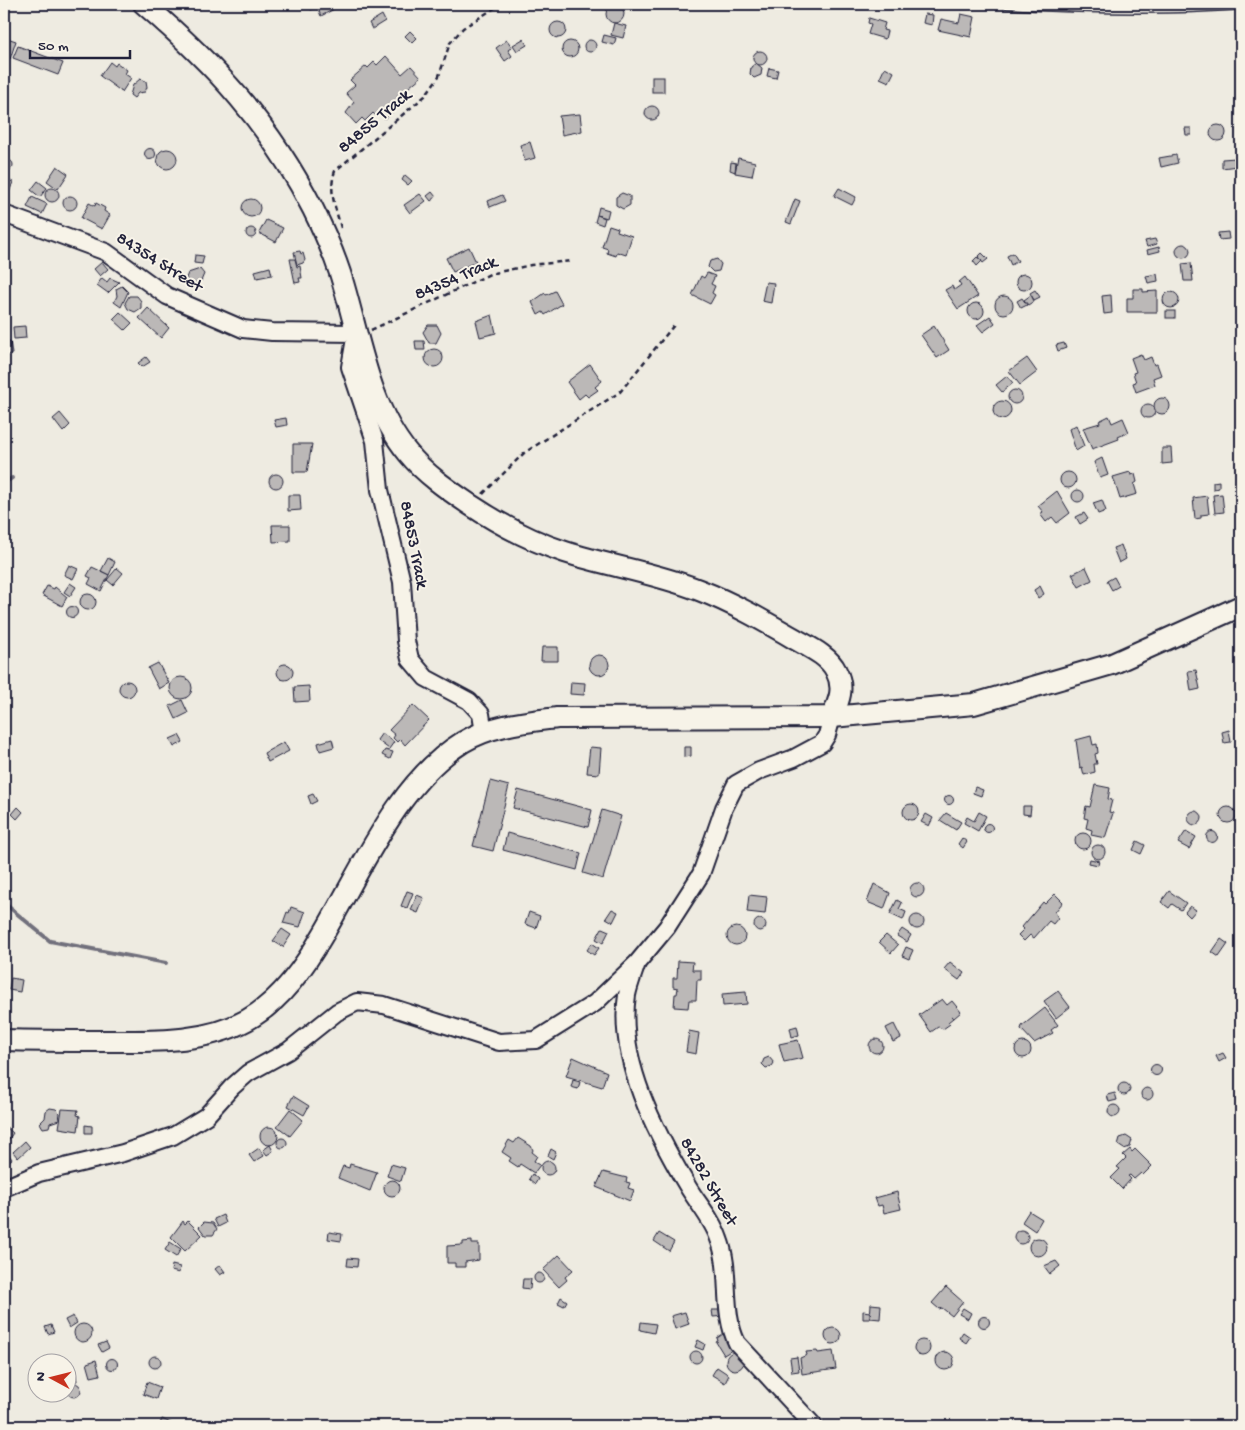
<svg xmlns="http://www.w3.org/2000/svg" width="1245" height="1430" viewBox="0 0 1245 1430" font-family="'Gochi Hand',sans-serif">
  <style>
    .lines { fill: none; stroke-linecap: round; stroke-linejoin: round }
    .stream { stroke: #716f7b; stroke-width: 4 }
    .building { fill: #bbb8b7; stroke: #22223b }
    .service-casing { stroke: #22223b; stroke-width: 11 }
    .minor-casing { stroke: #22223b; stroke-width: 20 }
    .tertiary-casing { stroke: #22223b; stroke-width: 24 }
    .path { stroke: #22223b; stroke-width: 2.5; stroke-dasharray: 5 4; stroke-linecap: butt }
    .service { stroke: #f7f3e8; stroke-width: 8 }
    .minor { stroke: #f7f3e8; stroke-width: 16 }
    .tertiary { stroke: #f7f3e8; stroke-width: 20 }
    .labels { text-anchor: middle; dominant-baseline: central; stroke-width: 4; stroke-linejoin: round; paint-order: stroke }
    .street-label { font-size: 18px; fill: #22223b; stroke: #f7f3e8 }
  </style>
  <rect width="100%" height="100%" fill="#eeebe1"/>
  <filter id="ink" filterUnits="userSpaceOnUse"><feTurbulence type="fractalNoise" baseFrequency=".02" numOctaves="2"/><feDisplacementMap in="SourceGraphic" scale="10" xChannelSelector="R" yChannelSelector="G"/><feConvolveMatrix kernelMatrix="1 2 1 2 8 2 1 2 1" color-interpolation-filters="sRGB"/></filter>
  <g filter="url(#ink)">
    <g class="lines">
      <g class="stream">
        <polyline points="4,483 12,478"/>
        <polyline points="4,903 50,941 166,963"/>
      </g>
    </g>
    <g class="building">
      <polygon points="308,4 339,4 340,6 321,16 317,7 311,10"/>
      <circle cx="615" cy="14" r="9"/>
      <polygon points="925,14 933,15 932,25 923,23"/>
      <polygon points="961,14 975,17 971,37 938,30 941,19 959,23"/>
      <polygon points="382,15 385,21 372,29 369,23"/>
      <polygon points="869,18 885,23 883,30 887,31 885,39 868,34 871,24 868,23"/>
      <circle cx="558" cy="30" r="8"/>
      <polygon points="614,23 626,26 623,38 611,35"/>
      <polygon points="410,31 417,38 412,43 405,36"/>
      <polygon points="604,35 616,38 614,45 602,42"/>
      <polygon points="4,37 16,41 10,59 4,57"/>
      <polygon points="523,39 527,45 517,51 513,45"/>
      <circle cx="590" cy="46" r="6"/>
      <polygon points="507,40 512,47 508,50 512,56 505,61 496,48"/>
      <circle cx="570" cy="49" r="8"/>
      <polygon points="18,46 63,63 58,75 13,58"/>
      <circle cx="760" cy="58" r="7"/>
      <polygon points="386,56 402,74 411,66 421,77 397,97 402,103 385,119 380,113 376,116 373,113 365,121 362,118 356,124 346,113 354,102 346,93 355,85 350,80 366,66 368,68 374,62 377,65"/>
      <polygon points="110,62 115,66 117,63 127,70 125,74 131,78 122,92 100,76"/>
      <polygon points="756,63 762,68 761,75 754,78 750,74 751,67"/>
      <polygon points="885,67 894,72 889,82 880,78"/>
      <polygon points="769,68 778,70 776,78 767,76"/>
      <rect x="652" y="77" width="12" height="15"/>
      <polygon points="140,79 146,81 147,87 145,92 138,93 134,98 130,95 133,85"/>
      <circle cx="652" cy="113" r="7"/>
      <polygon points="580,114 582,131 562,135 559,116"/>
      <circle cx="1218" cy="133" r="8"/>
      <polygon points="1185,128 1191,128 1191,135 1186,135"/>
      <polygon points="530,142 535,158 525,161 520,145"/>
      <circle cx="150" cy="154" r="5.5"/>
      <circle cx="167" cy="159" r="10"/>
      <polygon points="1176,155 1178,163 1161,167 1159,158"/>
      <polygon points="738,158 755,162 752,176 735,173"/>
      <polygon points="1236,158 1237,166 1222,168 1222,159"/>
      <circle cx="8" cy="165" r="5"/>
      <polygon points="731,162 736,163 735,172 730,170"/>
      <polygon points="57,166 68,174 58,189 47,181"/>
      <polygon points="405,175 412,181 408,185 402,180"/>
      <polygon points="4,178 13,182 8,195 4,193"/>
      <polygon points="38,181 47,188 40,197 31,190"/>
      <polygon points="839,188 856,197 852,205 834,196"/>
      <circle cx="52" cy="195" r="7"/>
      <polygon points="432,192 436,197 431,201 427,196"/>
      <polygon points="622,193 630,196 630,205 623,209 616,205 616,197"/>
      <polygon points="420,194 426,201 410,213 404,205"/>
      <polygon points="502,195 505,201 490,207 488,201"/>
      <circle cx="70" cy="203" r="7"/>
      <polygon points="32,197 47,204 42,214 27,207"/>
      <circle cx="251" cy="208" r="9"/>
      <polygon points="795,199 800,201 791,224 786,222"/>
      <polygon points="89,203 95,206 96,203 105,208 104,211 110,215 102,229 81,218"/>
      <polygon points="599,207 609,210 607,218 597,215"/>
      <polygon points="597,215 605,218 603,225 595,222"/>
      <polygon points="266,220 283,228 276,242 259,233"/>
      <polygon points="609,225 618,228 617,231 632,236 626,255 617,252 616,256 607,253 608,249 602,247"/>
      <circle cx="251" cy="233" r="5"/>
      <polygon points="1228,232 1229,239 1219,240 1218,233"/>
      <polygon points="1155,239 1157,244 1147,247 1145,241"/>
      <circle cx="1183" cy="251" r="7"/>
      <polygon points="469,247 476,262 453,272 446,258"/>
      <polygon points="1159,247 1160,251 1148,254 1147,250"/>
      <polygon points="300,251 301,254 303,253 305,260 303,263 297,265 294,252"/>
      <polygon points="982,253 988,259 983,263 978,257"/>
      <polygon points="1013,253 1018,261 1011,265 1007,256"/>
      <polygon points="195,255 204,256 202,264 194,263"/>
      <polygon points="977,257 982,261 977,266 973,261"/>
      <polygon points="290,259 295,259 297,267 300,266 302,278 299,278 300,282 295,283"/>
      <polygon points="717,259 721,264 719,271 713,272 708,267 710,261"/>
      <polygon points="102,262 108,269 100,276 94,269"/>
      <polygon points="1191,263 1193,281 1184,281 1182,264"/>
      <polygon points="270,267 272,275 257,278 255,271"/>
      <polygon points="200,269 204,274 201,281 192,286 186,278 188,273"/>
      <polygon points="707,273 715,276 711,284 715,286 712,293 715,295 710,304 692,295 701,276 704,278"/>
      <circle cx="1024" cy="282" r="8"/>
      <polygon points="1157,274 1158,281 1148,283 1146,276"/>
      <polygon points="965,277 978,296 958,309 945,290 952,286 954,290 961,285 959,282"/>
      <polygon points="102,278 107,282 110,278 119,282 108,293 97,285"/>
      <polygon points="766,282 774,283 771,303 762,301"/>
      <polygon points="122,286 128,292 121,307 114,302 117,296 116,289"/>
      <polygon points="1133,289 1143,289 1143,292 1157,291 1157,312 1127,312 1127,298 1133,298"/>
      <polygon points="1035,290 1040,297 1034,300 1030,293"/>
      <polygon points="555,291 562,304 545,315 543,312 538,315 532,302 545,293 546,295"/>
      <circle cx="1171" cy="300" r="8"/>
      <polygon points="1031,295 1034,301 1028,305 1024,300"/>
      <polygon points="1111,295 1112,313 1104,314 1102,296"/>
      <polygon points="129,296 137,296 141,301 141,308 135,312 128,309 125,303"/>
      <circle cx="1004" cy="305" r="9"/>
      <polygon points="1022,298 1027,305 1021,308 1017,301"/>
      <circle cx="976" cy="311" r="8"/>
      <polygon points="148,308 169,328 161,338 139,318"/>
      <rect x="1166" y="311" width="9" height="7"/>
      <polygon points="120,312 132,323 125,330 113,319"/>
      <polygon points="492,315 496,333 480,337 476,321"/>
      <polygon points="990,316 995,323 983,332 977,325"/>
      <polygon points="428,325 437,325 441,333 436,343 429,343 423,332"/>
      <polygon points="25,326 26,338 14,339 13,327"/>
      <polygon points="934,326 949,350 937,358 921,335"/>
      <polygon points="10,341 12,354 4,355 4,342"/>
      <polygon points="415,341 424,341 425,350 416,350"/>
      <polygon points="1064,343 1066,348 1058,351 1056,345"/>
      <circle cx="434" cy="358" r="9"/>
      <polygon points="1141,354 1144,360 1151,357 1154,365 1157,364 1161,375 1153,378 1155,385 1136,392 1133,383 1136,382 1133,373 1136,372 1131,358"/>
      <polygon points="146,357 150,362 142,367 138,363"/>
      <polygon points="1027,358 1037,372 1020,385 1009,371"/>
      <polygon points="590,364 602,381 595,387 598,390 588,397 585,394 579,399 567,382"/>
      <polygon points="1007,376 1013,383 1002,392 996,385"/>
      <circle cx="1015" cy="397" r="7"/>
      <circle cx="1162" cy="406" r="8"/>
      <circle cx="1002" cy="410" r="9"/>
      <circle cx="1148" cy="411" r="7"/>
      <polygon points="60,413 70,425 63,432 53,419"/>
      <polygon points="1109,416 1112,423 1123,418 1129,432 1118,437 1119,439 1092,449 1083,428 1100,423 1099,421"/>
      <polygon points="286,418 287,425 276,427 274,420"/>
      <polygon points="1076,425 1084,446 1076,451 1069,429"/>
      <polygon points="293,444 312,444 307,472 293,472"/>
      <polygon points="1162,448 1171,448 1172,463 1162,464"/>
      <polygon points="1102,458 1108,475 1100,478 1094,462"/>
      <circle cx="1068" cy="480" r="8"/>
      <polygon points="1130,472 1131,475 1135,474 1137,482 1134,484 1137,494 1120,499 1113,477"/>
      <circle cx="276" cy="481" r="7"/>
      <polygon points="1219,481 1219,488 1213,489 1213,482"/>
      <circle cx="1078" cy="496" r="6"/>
      <polygon points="1057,491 1070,513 1057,523 1052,517 1046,522 1040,514 1043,512 1038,506"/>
      <polygon points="1222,494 1224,512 1215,513 1213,495"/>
      <polygon points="288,495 300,495 301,510 288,511"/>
      <polygon points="1207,496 1209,514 1201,515 1201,518 1195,519 1193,498"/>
      <polygon points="1102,500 1106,511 1098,514 1093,503"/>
      <polygon points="1084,513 1088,519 1080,524 1076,517"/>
      <polygon points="272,525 290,525 290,541 273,542"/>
      <polygon points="1121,545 1126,559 1119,563 1113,548"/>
      <polygon points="108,558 115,562 109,575 101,571"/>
      <polygon points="69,565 78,569 73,579 64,575"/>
      <polygon points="92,567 109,575 101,591 88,584 91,578 87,576"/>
      <polygon points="1086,567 1092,580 1079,587 1072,574"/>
      <polygon points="117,568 123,573 113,585 107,580"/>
      <polygon points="1114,577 1119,586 1112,590 1107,581"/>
      <polygon points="70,583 76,587 70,596 64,592"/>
      <polygon points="47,586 54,589 55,587 67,597 62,606 42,595"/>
      <polygon points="1040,586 1044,594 1038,598 1034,590"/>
      <circle cx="88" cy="602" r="8"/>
      <circle cx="72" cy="612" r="5.5"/>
      <polygon points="542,647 558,647 558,661 541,661"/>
      <circle cx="599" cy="665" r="10"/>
      <polygon points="158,663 169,683 159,689 148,668"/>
      <circle cx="285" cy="672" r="8"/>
      <polygon points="1196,670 1200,689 1191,691 1188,671"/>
      <circle cx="181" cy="688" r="11"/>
      <circle cx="127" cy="689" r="8"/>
      <polygon points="571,682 585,683 584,695 570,694"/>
      <polygon points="309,686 310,701 295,702 294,687"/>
      <polygon points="182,700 188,713 176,719 170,706"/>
      <polygon points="413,705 429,720 405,745 400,739 397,742 393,738 395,735 389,730"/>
      <polygon points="1229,730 1231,742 1224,743 1222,732"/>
      <polygon points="382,733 394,742 389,749 377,740"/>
      <polygon points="179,735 183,742 174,747 170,739"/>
      <polygon points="1091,736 1093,745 1097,744 1098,753 1095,754 1097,764 1094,764 1095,772 1084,775 1082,767 1080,768 1076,740"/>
      <polygon points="332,739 334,747 320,751 318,743"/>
      <polygon points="284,742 289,751 268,762 264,753"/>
      <polygon points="590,747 601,748 599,774 587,773"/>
      <polygon points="684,747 691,747 691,756 684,757"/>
      <polygon points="385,750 393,752 390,759 382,755"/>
      <polygon points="490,781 509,786 493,851 473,846"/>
      <polygon points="1095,785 1110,788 1108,799 1112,800 1109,812 1113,813 1105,838 1091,835 1092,830 1086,828 1088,819 1084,818 1086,806 1090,807"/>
      <polygon points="975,787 983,790 981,796 973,793"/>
      <polygon points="518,790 592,810 588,827 513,808"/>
      <polygon points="313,794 317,801 311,804 308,796"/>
      <circle cx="949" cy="800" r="4.5"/>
      <circle cx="911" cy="812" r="8"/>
      <polygon points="1023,806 1031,806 1030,815 1023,814"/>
      <polygon points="18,807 23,812 17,819 12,814"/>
      <circle cx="1228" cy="815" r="8"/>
      <polygon points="602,810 621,816 603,879 583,873"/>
      <circle cx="1195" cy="818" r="7"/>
      <polygon points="979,812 986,816 978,831 964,823 967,817 974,821"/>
      <polygon points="946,813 961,822 956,830 940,820"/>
      <polygon points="926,814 933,818 929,826 921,822"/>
      <circle cx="988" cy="828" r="4.5"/>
      <polygon points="1186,831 1196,837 1189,849 1178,843"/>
      <circle cx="1212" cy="837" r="5.5"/>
      <polygon points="507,833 581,853 577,870 503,850"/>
      <circle cx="1083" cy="841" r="8"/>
      <polygon points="962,838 967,842 963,848 958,844"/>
      <polygon points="1137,841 1145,845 1141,854 1133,850"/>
      <circle cx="1098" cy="852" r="7"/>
      <polygon points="1090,859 1099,861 1098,865 1089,863"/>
      <circle cx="917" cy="890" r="7"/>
      <polygon points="874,884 890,893 884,909 867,902"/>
      <polygon points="407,891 413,893 407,908 401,906"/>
      <polygon points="1169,891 1186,903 1181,910 1172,904 1169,908 1161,902"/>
      <polygon points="1055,894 1063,902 1055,912 1058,918 1053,924 1049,921 1034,938 1030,935 1024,941 1018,935 1024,929 1022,927 1043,902 1045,904"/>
      <polygon points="417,895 424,898 418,913 411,910"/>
      <polygon points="749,895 767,897 765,914 747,912"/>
      <polygon points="897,900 902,903 899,909 906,912 903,920 890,914"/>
      <polygon points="1190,906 1196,910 1190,917 1185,912"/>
      <polygon points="291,907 305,912 300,927 283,923 287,912 289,913"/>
      <polygon points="612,909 618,912 613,922 606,918"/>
      <polygon points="529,912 540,916 536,928 525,924"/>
      <circle cx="917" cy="922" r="7"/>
      <circle cx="760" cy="925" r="6"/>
      <circle cx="736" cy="936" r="9"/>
      <polygon points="602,928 609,931 603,943 596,939"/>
      <polygon points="282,929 291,935 283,947 273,941"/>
      <polygon points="902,929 911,935 907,942 897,936"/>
      <polygon points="886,935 898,945 891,953 879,942"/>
      <polygon points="1221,939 1228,944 1219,957 1212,952"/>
      <polygon points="592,943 599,948 594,955 587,950"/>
      <polygon points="906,947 913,950 909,959 902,956"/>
      <polygon points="678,961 693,962 692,970 701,970 701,980 697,980 696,1000 689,1000 688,1008 674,1007 675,994 677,994 678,988 673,987 673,978 677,978"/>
      <polygon points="950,962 964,973 959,980 944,969"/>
      <polygon points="11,978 22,980 20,992 9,990"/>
      <polygon points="1058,991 1070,1007 1056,1018 1044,1001"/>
      <polygon points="746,992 747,1004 723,1006 722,994"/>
      <polygon points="942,999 947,1005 952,1001 961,1012 954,1018 951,1016 953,1018 948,1022 950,1024 943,1029 938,1027 931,1032 919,1015"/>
      <polygon points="1045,1008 1058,1025 1051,1030 1053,1033 1034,1043 1021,1029 1022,1026"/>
      <polygon points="894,1024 901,1038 893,1042 886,1028"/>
      <polygon points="797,1026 799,1035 792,1037 790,1028"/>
      <polygon points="689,1031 699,1033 696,1054 686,1052"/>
      <circle cx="876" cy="1046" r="7"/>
      <polygon points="798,1040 803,1058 784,1062 779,1044"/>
      <circle cx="1023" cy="1050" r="8"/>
      <polygon points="1223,1053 1226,1058 1219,1062 1216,1056"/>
      <polygon points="573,1057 607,1072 602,1087 566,1076"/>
      <polygon points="769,1057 774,1063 772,1066 766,1068 762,1064 764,1059"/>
      <circle cx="1156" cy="1070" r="5.5"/>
      <polygon points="573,1080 580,1082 578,1089 571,1087"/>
      <circle cx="1124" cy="1089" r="6"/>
      <circle cx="1147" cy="1094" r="6"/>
      <polygon points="1115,1093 1117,1100 1109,1102 1107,1095"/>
      <polygon points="293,1096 309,1106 304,1115 288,1106"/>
      <circle cx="1114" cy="1111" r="6"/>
      <polygon points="50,1108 56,1109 60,1113 59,1120 50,1123 49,1127 43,1128 40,1123 45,1118 46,1111"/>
      <polygon points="62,1109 78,1110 77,1115 80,1116 78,1131 59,1128"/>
      <polygon points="290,1109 303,1120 290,1136 277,1126"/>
      <polygon points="85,1125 92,1126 92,1133 85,1133"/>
      <polygon points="6,1127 13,1133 4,1146 4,1130"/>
      <circle cx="269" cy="1136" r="9"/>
      <polygon points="1126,1136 1132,1140 1130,1147 1124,1149 1118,1145 1120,1138"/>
      <polygon points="518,1138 531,1146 533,1150 532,1152 537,1156 534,1161 540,1165 534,1173 520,1164 518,1167 509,1161 511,1158 502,1152 509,1140 514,1143"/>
      <circle cx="282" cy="1143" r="5"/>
      <polygon points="25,1141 30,1147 18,1158 13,1152"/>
      <polygon points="270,1145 273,1151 267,1155 263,1150"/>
      <polygon points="259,1148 264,1156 254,1162 249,1155"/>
      <polygon points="551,1149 556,1152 553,1159 548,1156"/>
      <polygon points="1130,1149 1132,1152 1135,1149 1152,1166 1143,1175 1141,1173 1134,1179 1130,1175 1128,1176 1131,1179 1122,1189 1111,1178 1120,1169 1117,1167 1126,1158 1123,1155"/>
      <polygon points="5,1150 12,1159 4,1165 4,1151"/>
      <circle cx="548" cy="1168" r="7"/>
      <polygon points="350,1164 377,1172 370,1191 338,1178 343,1166 349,1168"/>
      <polygon points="391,1164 405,1168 401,1181 387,1176"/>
      <polygon points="603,1172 627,1178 626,1182 630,1183 628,1188 634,1190 630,1201 596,1187"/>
      <polygon points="532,1174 538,1179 535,1184 529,1179"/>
      <circle cx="392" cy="1188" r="8"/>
      <polygon points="897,1192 901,1209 884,1213 882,1205 878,1206 875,1198"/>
      <polygon points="1029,1211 1042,1219 1035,1231 1022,1222"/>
      <polygon points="223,1215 226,1223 218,1227 214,1219"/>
      <polygon points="183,1221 185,1224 188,1221 202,1235 185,1251 171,1237"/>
      <polygon points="204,1222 213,1223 217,1229 213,1235 205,1235 199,1227"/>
      <circle cx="1021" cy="1237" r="7"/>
      <polygon points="329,1232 342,1234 341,1241 328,1239"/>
      <polygon points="659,1233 674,1242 669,1251 654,1241"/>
      <circle cx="1038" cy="1247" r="9"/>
      <polygon points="472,1241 472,1244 479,1244 479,1260 465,1262 465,1267 455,1267 455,1263 447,1263 447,1246 463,1245 463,1242"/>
      <polygon points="170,1242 181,1249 176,1257 165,1250"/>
      <polygon points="559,1255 573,1270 565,1277 567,1280 559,1287 543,1270"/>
      <polygon points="348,1258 358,1259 357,1267 347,1266"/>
      <polygon points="1056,1261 1060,1266 1050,1274 1044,1266"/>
      <polygon points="172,1265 180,1267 179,1273 171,1271"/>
      <polygon points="220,1265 225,1272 220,1275 215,1269"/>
      <circle cx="539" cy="1278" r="5"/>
      <polygon points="523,1279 531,1279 530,1289 522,1288"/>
      <polygon points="946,1287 963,1302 952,1316 942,1308 939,1309 932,1303"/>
      <polygon points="561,1297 567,1301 564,1306 558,1303"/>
      <polygon points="871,1304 881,1305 880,1319 870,1318"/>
      <polygon points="963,1308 971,1313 968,1319 959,1314"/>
      <polygon points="712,1310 724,1310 725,1316 713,1317"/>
      <polygon points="863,1311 870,1312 870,1319 863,1319"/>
      <polygon points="685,1312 689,1324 675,1329 671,1316"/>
      <polygon points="73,1316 77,1323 69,1328 65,1320"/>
      <circle cx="984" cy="1322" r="5.5"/>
      <polygon points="641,1322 656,1324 654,1333 640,1330"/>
      <circle cx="83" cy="1333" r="9"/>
      <polygon points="51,1325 54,1332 48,1334 45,1327"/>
      <circle cx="833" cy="1336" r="8"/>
      <polygon points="963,1332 970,1337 966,1343 959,1338"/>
      <polygon points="723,1334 725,1337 727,1335 735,1348 724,1355 716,1342 718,1341 717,1338"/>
      <polygon points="698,1340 705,1344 703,1350 695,1347"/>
      <circle cx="922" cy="1348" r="8"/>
      <polygon points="106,1342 109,1348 102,1352 98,1345"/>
      <polygon points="817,1351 818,1353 833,1351 836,1369 802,1374 800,1358 807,1355 806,1352"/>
      <circle cx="696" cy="1357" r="6"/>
      <circle cx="945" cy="1361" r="9"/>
      <circle cx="735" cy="1361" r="9"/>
      <circle cx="155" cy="1362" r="6"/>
      <polygon points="797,1357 799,1371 792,1372 790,1358"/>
      <circle cx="112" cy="1364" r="5.5"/>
      <polygon points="96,1360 100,1375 91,1377 87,1363"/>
      <polygon points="74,1365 77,1381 68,1382 68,1366"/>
      <polygon points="717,1367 729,1375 725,1383 712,1375"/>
      <polygon points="147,1382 160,1387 156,1399 143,1394"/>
      <circle cx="74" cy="1390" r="7"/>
      <polygon points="162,1419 173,1424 172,1426 159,1426"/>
    </g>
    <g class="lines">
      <defs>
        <path id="service" d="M1007 4C1086 9 1163 11 1241 5"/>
        <g id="minor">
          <polyline points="4,214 106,252 167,296 243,329 272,332 356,333 350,367 375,441 380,490 402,582 406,641 410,659 426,678 469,701 481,714 484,733"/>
          <path d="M636 966C633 975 629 985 627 995 617 1060 656 1133 688 1187 698 1204 713 1220 719 1239 732 1272 721 1311 737 1343L814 1426"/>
          <polyline points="4,1188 39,1173 123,1153 173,1136 206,1116 232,1087 248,1073 288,1051 337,1012 357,1002 384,1005 499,1042 536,1040 595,1003 637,963 667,927 701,874 724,808 736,784 759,771 794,758 822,743 827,735 832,717"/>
        </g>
        <g id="tertiary">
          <path d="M144 4C215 65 270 124 313 209 323 229 333 252 340 273 359 332 367 404 408 453 425 474 447 489 469 504 499 524 531 541 565 552 609 566 656 573 699 590 733 603 764 621 795 639 809 647 829 656 836 671 845 688 839 701 832 717"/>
          <path d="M4 1040C37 1041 69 1041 102 1041 150 1041 203 1044 247 1020 281 1001 305 966 324 933 361 870 399 781 463 742 491 725 525 722 557 718L832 717 974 704 1112 664 1241 606"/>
        </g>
      </defs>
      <use href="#service" class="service-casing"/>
      <use href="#minor" class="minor-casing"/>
      <use href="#tertiary" class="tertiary-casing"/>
      <g class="path">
        <path d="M341 228C336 209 328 191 335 171L425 96 439 76 450 43 463 28 501 4"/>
        <polyline points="371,330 490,274 531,265 571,261"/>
        <polyline points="483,494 524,453 620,392 674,325"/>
      </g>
      <use href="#service" class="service"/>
      <use href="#minor" class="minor"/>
      <use href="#tertiary" class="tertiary"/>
    </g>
  </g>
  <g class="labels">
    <g class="street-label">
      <text transform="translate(375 122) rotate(-40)">84855 Track</text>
      <text transform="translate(159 263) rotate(32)">84354 Street</text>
      <text transform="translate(456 279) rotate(-23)">84354 Track</text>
      <text transform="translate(413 545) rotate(79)">84853 Track</text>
      <text transform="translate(708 1182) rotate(60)">84282 Street</text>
    </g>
  </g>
  <rect width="1245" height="1430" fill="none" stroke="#f7f3e8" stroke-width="20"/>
  <rect x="10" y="10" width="1225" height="1410" fill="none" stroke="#22223b" stroke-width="2" filter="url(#ink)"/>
  <g transform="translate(52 1378) rotate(277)"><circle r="24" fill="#f7f3e8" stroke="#a29fa3"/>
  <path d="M0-4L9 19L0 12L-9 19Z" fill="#c8321e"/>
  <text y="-8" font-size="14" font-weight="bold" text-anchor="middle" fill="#22223b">N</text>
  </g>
  <path d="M30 50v8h100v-8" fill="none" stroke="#22223b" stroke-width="2.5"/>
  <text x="38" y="50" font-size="15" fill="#22223b" stroke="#f7f3e8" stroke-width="4" paint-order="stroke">50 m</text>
</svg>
